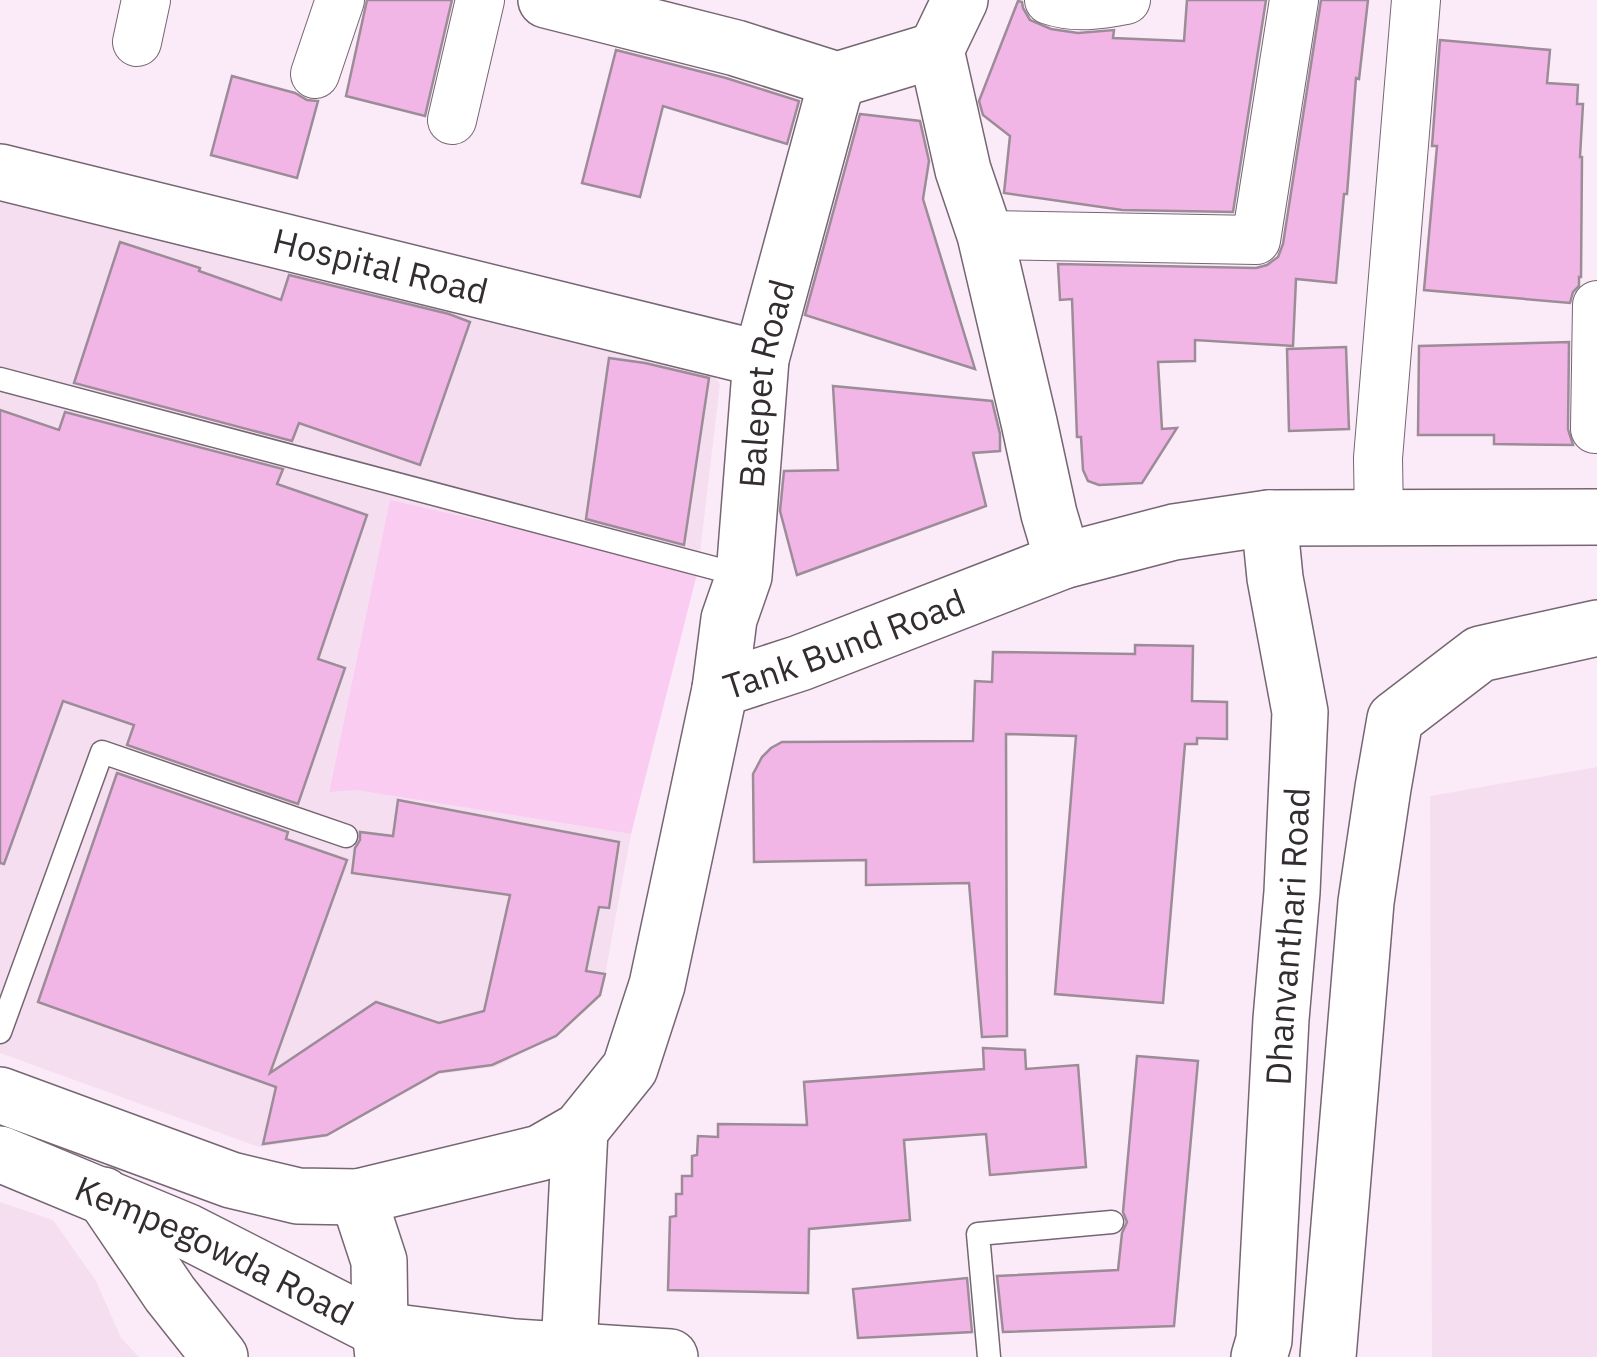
<svg xmlns="http://www.w3.org/2000/svg" width="1597" height="1357" viewBox="0 0 1597 1357" font-family="'IBM Plex Sans',sans-serif">
  <style>
    .built { fill: #f6def1 }
    .green { fill: #fbccf1 }
    .building { fill: #f2b6e6; stroke: #9b8c98; stroke-width: 2.5 }
    .lines { fill: none; stroke-linecap: round; stroke-linejoin: round }
    .service-casing { stroke: #756672; stroke-width: 25 }
    .minor-casing { stroke: #756672; stroke-width: 50 }
    .tertiary-casing { stroke: #756672; stroke-width: 58 }
    .primary-casing { stroke: #756672; stroke-width: 58 }
    .service { stroke: #fff; stroke-width: 22 }
    .minor { stroke: #fff; stroke-width: 48 }
    .tertiary { stroke: #fff; stroke-width: 55 }
    .primary { stroke: #fff; stroke-width: 55 }
    .labels { text-anchor: middle; dominant-baseline: central; stroke-width: 8; stroke-linejoin: round; paint-order: stroke }
    .street-label { font-size: 35px; fill: #332d32; stroke: #fff }
  </style>
  <rect width="100%" height="100%" fill="#fbebf8"/>
  <g class="built">
    <polygon points="0,192 700,359 720,384 698,570 390,501 329,791 356,790 631,834 601,997 556,1036 495,1067 439,1074 326,1137 259,1147 0,1053"/>
    <polygon points="1597,767 1597,1357 1432,1357 1430,796"/>
    <polygon points="0,1202 53,1220 96,1281 121,1338 139,1357 0,1357"/>
  </g>
  <polygon class="green" points="390,500 698,570 631,834 356,790 329,792"/>
  <g class="building">
    <polygon points="367,0 452,0 425,116 346,96"/>
    <polygon points="1187,0 1266,0 1233,212 1122,210 1004,193 1010,136 983,115 979,101 1018,1 1022,2 1023,8 1030,20 1051,29 1078,33 1114,30 1113,38 1184,41"/>
    <polygon points="1321,0 1368,0 1359,79 1356,78 1347,194 1344,194 1336,283 1296,279 1293,346 1195,340 1195,361 1158,362 1162,429 1177,428 1142,483 1099,485 1088,481 1083,470 1081,437 1077,437 1072,299 1060,300 1058,264 1256,268 1267,265 1278,257 1283,244"/>
    <polygon points="1440,40 1550,50 1547,83 1578,85 1577,104 1583,104 1580,157 1582,157 1581,277 1579,277 1579,286 1573,292 1570,303 1424,290 1437,146 1432,146"/>
    <polygon points="616,50 726,78 799,101 787,144 663,106 640,197 582,183"/>
    <polygon points="232,76 295,93 307,100 318,101 297,178 211,155"/>
    <polygon points="860,114 920,121 929,161 923,199 975,369 805,315"/>
    <polygon points="120,242 200,268 199,271 281,300 289,275 449,314 470,322 420,465 299,423 292,441 74,383"/>
    <polygon points="1569,342 1568,429 1573,445 1494,444 1494,435 1418,435 1419,346"/>
    <polygon points="1346,347 1349,429 1289,431 1287,349"/>
    <polygon points="609,358 645,363 709,378 684,545 586,519"/>
    <polygon points="833,386 992,401 1000,434 1000,451 973,453 986,506 797,575 780,511 784,471 838,470"/>
    <polygon points="0,410 59,430 65,412 283,469 277,484 367,515 318,659 345,668 298,804 127,745 134,725 63,701 4,864 0,863"/>
    <polygon points="1135,645 1193,646 1192,701 1227,702 1227,739 1197,738 1197,744 1185,744 1163,1003 1055,994 1076,736 1006,734 1007,1036 982,1037 969,883 866,885 866,860 754,862 753,774 762,757 771,748 782,742 973,741 975,681 992,682 993,652 1135,654"/>
    <polygon points="117,773 288,832 286,839 347,860 270,1073 376,1002 439,1023 484,1011 510,895 352,873 355,848 360,840 360,832 393,836 398,800 619,842 609,908 599,907 586,971 605,974 600,995 556,1036 492,1065 439,1072 327,1135 263,1144 276,1087 38,1002"/>
    <polygon points="983,1048 1025,1050 1026,1069 1078,1065 1086,1167 990,1175 986,1134 904,1140 910,1220 809,1229 808,1293 668,1290 670,1217 676,1216 676,1194 682,1194 682,1176 692,1176 692,1156 697,1155 698,1136 718,1137 718,1124 807,1125 804,1082 984,1069"/>
    <polygon points="1137,1056 1198,1061 1174,1326 1003,1332 997,1276 1118,1270 1122,1233 1127,1222 1123,1212"/>
    <polygon points="967,1278 972,1332 858,1338 853,1289"/>
  </g>
  <g class="lines">
    <defs>
      <g id="service">
        <polyline points="0,379 744,576"/>
        <polyline points="0,1032 102,752 346,836"/>
        <polyline points="989,1357 978,1234 1112,1222"/>
      </g>
      <g id="minor">
        <path d="M1049 0C1075 9 1100 5 1126 0"/>
        <polyline points="137,42 146,0"/>
        <polyline points="315,74 340,0"/>
        <polyline points="452,120 480,0"/>
        <polyline points="985,235 1256,240 1294,0"/>
        <polyline points="1595,429 1597,305"/>
        <polyline points="1379,519 1378,458 1416,0"/>
      </g>
      <g id="tertiary">
        <polyline points="546,0 736,48 837,80 936,50"/>
        <polyline points="936,50 963,170 985,235 1029,422 1049,514 1063,561"/>
        <polyline points="936,50 960,0"/>
        <path id="s1" d="M0 172 761 359"/>
        <path id="s2" d="M720 689 729 619 744 576 761 359 837 80"/>
        <polyline points="358,1197 379,1261 380,1330 383,1357"/>
        <polyline points="569,1350 580,1130"/>
      </g>
      <g id="primary">
        <path id="s3" d="M0 1095 231 1180 298 1196 358 1197 540 1153 580 1130 630 1068 657 985 720 689 800 663 1063 561 1174 532 1269 518 1597 517"/>
        <path id="s4" d="M0 1154 188 1232 380 1330 515 1347 670 1357"/>
        <polyline points="103,1195 170,1294 220,1357"/>
        <path id="s5" d="M1259 1357 1264 1340 1281 1019 1292 892 1300 712 1275 578 1269 518"/>
        <polyline points="1328,1357 1366,902 1383,788 1395,719 1480,654 1597,628"/>
      </g>
    </defs>
    <use href="#service" class="service-casing"/>
    <use href="#minor" class="minor-casing"/>
    <use href="#tertiary" class="tertiary-casing"/>
    <use href="#primary" class="primary-casing"/>
    <use href="#service" class="service"/>
    <use href="#minor" class="minor"/>
    <use href="#tertiary" class="tertiary"/>
    <use href="#primary" class="primary"/>
  </g>
  <g class="labels">
    <g class="street-label">
      <text stroke="none"><textPath href="#s1" startOffset="392">Hospital Road</textPath></text>
      <text stroke="none"><textPath href="#s2" startOffset="310">Balepet Road</textPath></text>
      <text stroke="none"><textPath href="#s3" startOffset="1210">Tank Bund Road</textPath></text>
      <text stroke="none"><textPath href="#s5" startOffset="422">Dhanvanthari Road</textPath></text>
      <text stroke="none"><textPath href="#s4" startOffset="235">Kempegowda Road</textPath></text>
    </g>
  </g>
</svg>
